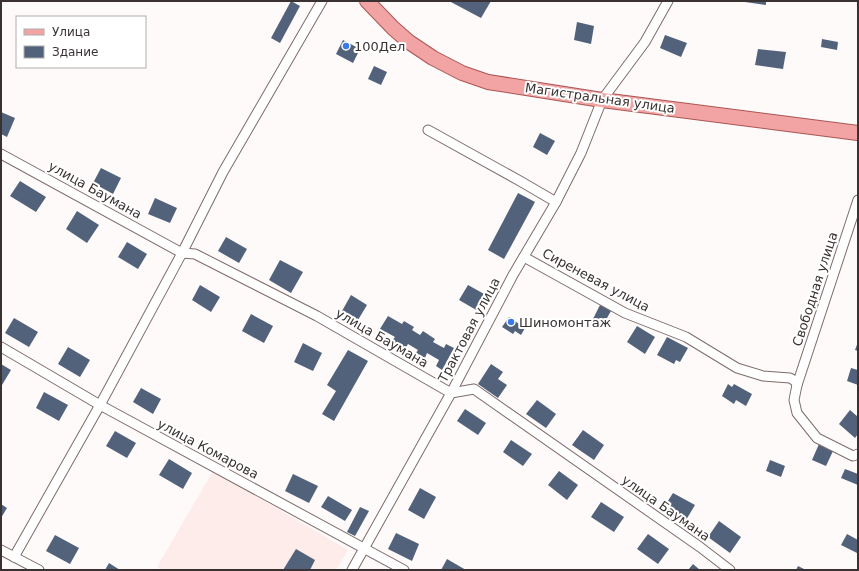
<svg xmlns="http://www.w3.org/2000/svg" width="859" height="571" viewBox="0 0 859 571" font-family="'DejaVu Sans',sans-serif">
  <style>
    .built { fill: #feecea }
    .building { fill: #53627b }
    .lines { fill: none; stroke-linecap: round; stroke-linejoin: round }
    .minor-casing { stroke: #7e6c6a; stroke-width: 11 }
    .primary-casing { stroke: #ab5553; stroke-width: 16 }
    .minor { stroke: #fff; stroke-width: 9 }
    .primary { stroke: #f1a4a3; stroke-width: 14 }
    .poi-dot { fill: #3879e8; stroke: #fff; stroke-width: 1.5 }
    .labels { text-anchor: middle; dominant-baseline: central; stroke-width: 4; stroke-linejoin: round; paint-order: stroke }
    .poi-label { font-size: 13px; fill: #3a3232; stroke: #fff; text-anchor: start }
    .street-label { font-size: 13px; fill: #3a3232; stroke: #fff }
  </style>
  <rect width="100%" height="100%" fill="#fefafa"/>
  <polygon class="built" points="213,471 348,550 336,570 162,570 157,567"/>
  <g class="building">
    <polygon points="291,1 300,6 280,43 271,38"/>
    <polygon points="449,1 491,1 481,18"/>
    <polygon points="738,1 766,1 766,5"/>
    <polygon points="577,22 594,26 591,44 574,40"/>
    <polygon points="665,35 687,43 681,57 660,48"/>
    <polygon points="822,39 838,42 837,50 821,47"/>
    <polygon points="343,40 360,49 353,63 336,54"/>
    <polygon points="758,49 786,52 783,69 755,65"/>
    <polygon points="374,66 387,72 381,85 368,79"/>
    <polygon points="1,112 15,118 7,137 1,134"/>
    <polygon points="540,133 555,141 547,155 533,147"/>
    <polygon points="101,168 121,178 113,194 93,183"/>
    <polygon points="20,181 46,197 36,212 10,196"/>
    <polygon points="518,193 535,202 504,259 488,250"/>
    <polygon points="155,198 177,208 170,223 148,214"/>
    <polygon points="77,211 99,225 87,243 66,229"/>
    <polygon points="226,237 247,249 239,263 218,251"/>
    <polygon points="127,242 147,254 138,269 118,257"/>
    <polygon points="280,260 303,272 291,293 269,280"/>
    <polygon points="200,285 220,297 211,312 192,300"/>
    <polygon points="468,285 486,295 478,311 459,300"/>
    <polygon points="351,295 367,305 358,320 342,311"/>
    <polygon points="600,305 611,311 603,325 593,319"/>
    <polygon points="251,314 273,326 264,343 242,331"/>
    <polygon points="388,316 402,324 404,321 414,327 412,330 420,335 423,331 435,339 433,342 444,348 446,344 454,348 442,370 436,366 439,360 427,353 425,358 416,353 418,350 408,344 405,349 392,341 395,337 386,332 384,335 378,332"/>
    <polygon points="509,317 525,328 521,335 515,331 513,334 502,327"/>
    <polygon points="14,318 38,332 29,347 5,333"/>
    <polygon points="637,326 655,337 645,354 627,342"/>
    <polygon points="667,337 688,348 680,362 676,360 674,364 657,355"/>
    <polygon points="858,342 858,351 855,350"/>
    <polygon points="303,343 322,353 313,371 294,362"/>
    <polygon points="68,347 90,360 80,377 58,364"/>
    <polygon points="348,350 368,361 334,421 322,414 336,391 327,385"/>
    <polygon points="1,364 11,370 2,385 1,384"/>
    <polygon points="491,364 503,372 498,379 507,385 498,398 478,384"/>
    <polygon points="851,368 858,370 858,385 847,381"/>
    <polygon points="728,384 732,387 734,384 752,394 746,406 736,400 734,404 722,396"/>
    <polygon points="141,388 161,399 153,414 133,402"/>
    <polygon points="44,392 68,405 59,421 36,408"/>
    <polygon points="537,400 556,414 546,428 526,414"/>
    <polygon points="465,409 486,423 478,435 457,421"/>
    <polygon points="850,410 858,417 858,434 855,438 839,424"/>
    <polygon points="583,430 604,445 594,460 572,445"/>
    <polygon points="115,431 136,443 127,458 106,446"/>
    <polygon points="511,440 532,454 523,466 503,452"/>
    <polygon points="819,444 833,451 826,466 812,460"/>
    <polygon points="169,459 192,473 183,489 159,475"/>
    <polygon points="770,460 785,466 781,477 766,471"/>
    <polygon points="845,469 858,474 858,485 841,478"/>
    <polygon points="559,471 578,485 567,500 548,485"/>
    <polygon points="293,474 318,486 309,503 285,491"/>
    <polygon points="420,488 436,497 424,519 408,510"/>
    <polygon points="673,493 695,505 686,520 664,507"/>
    <polygon points="328,496 352,510 345,521 321,507"/>
    <polygon points="601,502 624,517 614,532 591,517"/>
    <polygon points="1,504 7,508 1,518"/>
    <polygon points="360,507 369,511 355,536 347,532"/>
    <polygon points="719,521 741,537 730,553 708,537"/>
    <polygon points="396,533 419,544 412,561 388,549"/>
    <polygon points="648,534 669,549 658,564 637,549"/>
    <polygon points="847,534 858,540 858,551 857,553 841,545"/>
    <polygon points="55,535 79,548 70,564 46,551"/>
    <polygon points="296,549 315,560 310,570 283,570"/>
    <polygon points="447,559 466,570 441,570"/>
    <polygon points="109,563 120,570 105,570"/>
    <polygon points="693,564 700,570 688,570"/>
    <polygon points="798,566 806,570 796,570"/>
  </g>
  <g class="lines">
    <defs>
      <g id="minor">
        <polyline points="428,130 520,181 556,202"/>
        <polyline points="1,154 182,253 195,254 317,316 451,393 474,389 700,547 730,570"/>
        <polyline points="524,257 625,313 686,337 737,368 763,376 790,378 795,381 797,385 794,400 797,413 817,438 853,456 858,454"/>
        <polyline points="1,347 100,405 404,570"/>
        <polyline points="797,385 858,200"/>
        <polyline points="1,550 39,570"/>
        <polyline points="14,557 100,405 182,253 223,172 322,1"/>
        <polyline points="352,570 451,393 513,275 556,202 581,153 602,100 645,42 668,1"/>
      </g>
      <polyline id="primary" points="367,1 393,28 409,42 433,58 462,73 488,82 602,100 858,133"/>
    </defs>
    <use href="#minor" class="minor-casing"/>
    <use href="#primary" class="primary-casing"/>
    <use href="#minor" class="minor"/>
    <use href="#primary" class="primary"/>
  </g>
  <g class="poi-dot">
    <circle cx="346" cy="46" r="4"/>
    <circle cx="511" cy="322" r="4"/>
  </g>
  <g class="labels">
    <g class="poi-label">
      <text x="354" y="46">100Дел</text>
      <text x="519" y="322">Шиномонтаж</text>
    </g>
    <g class="street-label">
      <text transform="translate(600 98) rotate(8)">Магистральная улица</text>
      <text transform="translate(95 190) rotate(29)">улица Баумана</text>
      <text transform="translate(596 280) rotate(28)">Сиреневая улица</text>
      <text transform="translate(815 289) rotate(-72)">Свободная улица</text>
      <text transform="translate(469 330) rotate(-62)">Трактовая улица</text>
      <text transform="translate(382 338) rotate(30)">улица Баумана</text>
      <text transform="translate(208 449) rotate(28)">улица Комарова</text>
      <text transform="translate(666 508) rotate(35)">улица Баумана</text>
    </g>
  </g>
  <rect width="859" height="571" fill="none" stroke="#3a3232" stroke-width="4"/>
  <rect x="16" y="16" width="130" height="52" fill="#ffffff" stroke="#b0adad"/>
  <rect x="24" y="29" width="20" height="6" fill="#f1a4a3" stroke="#b0adad"/>
  <text x="52" y="36" font-size="12" fill="#3a3232">Улица</text>
  <rect x="24" y="46" width="20" height="12" fill="#53627b" stroke="#b0adad"/>
  <text x="52" y="56" font-size="12" fill="#3a3232">Здание</text>
</svg>
